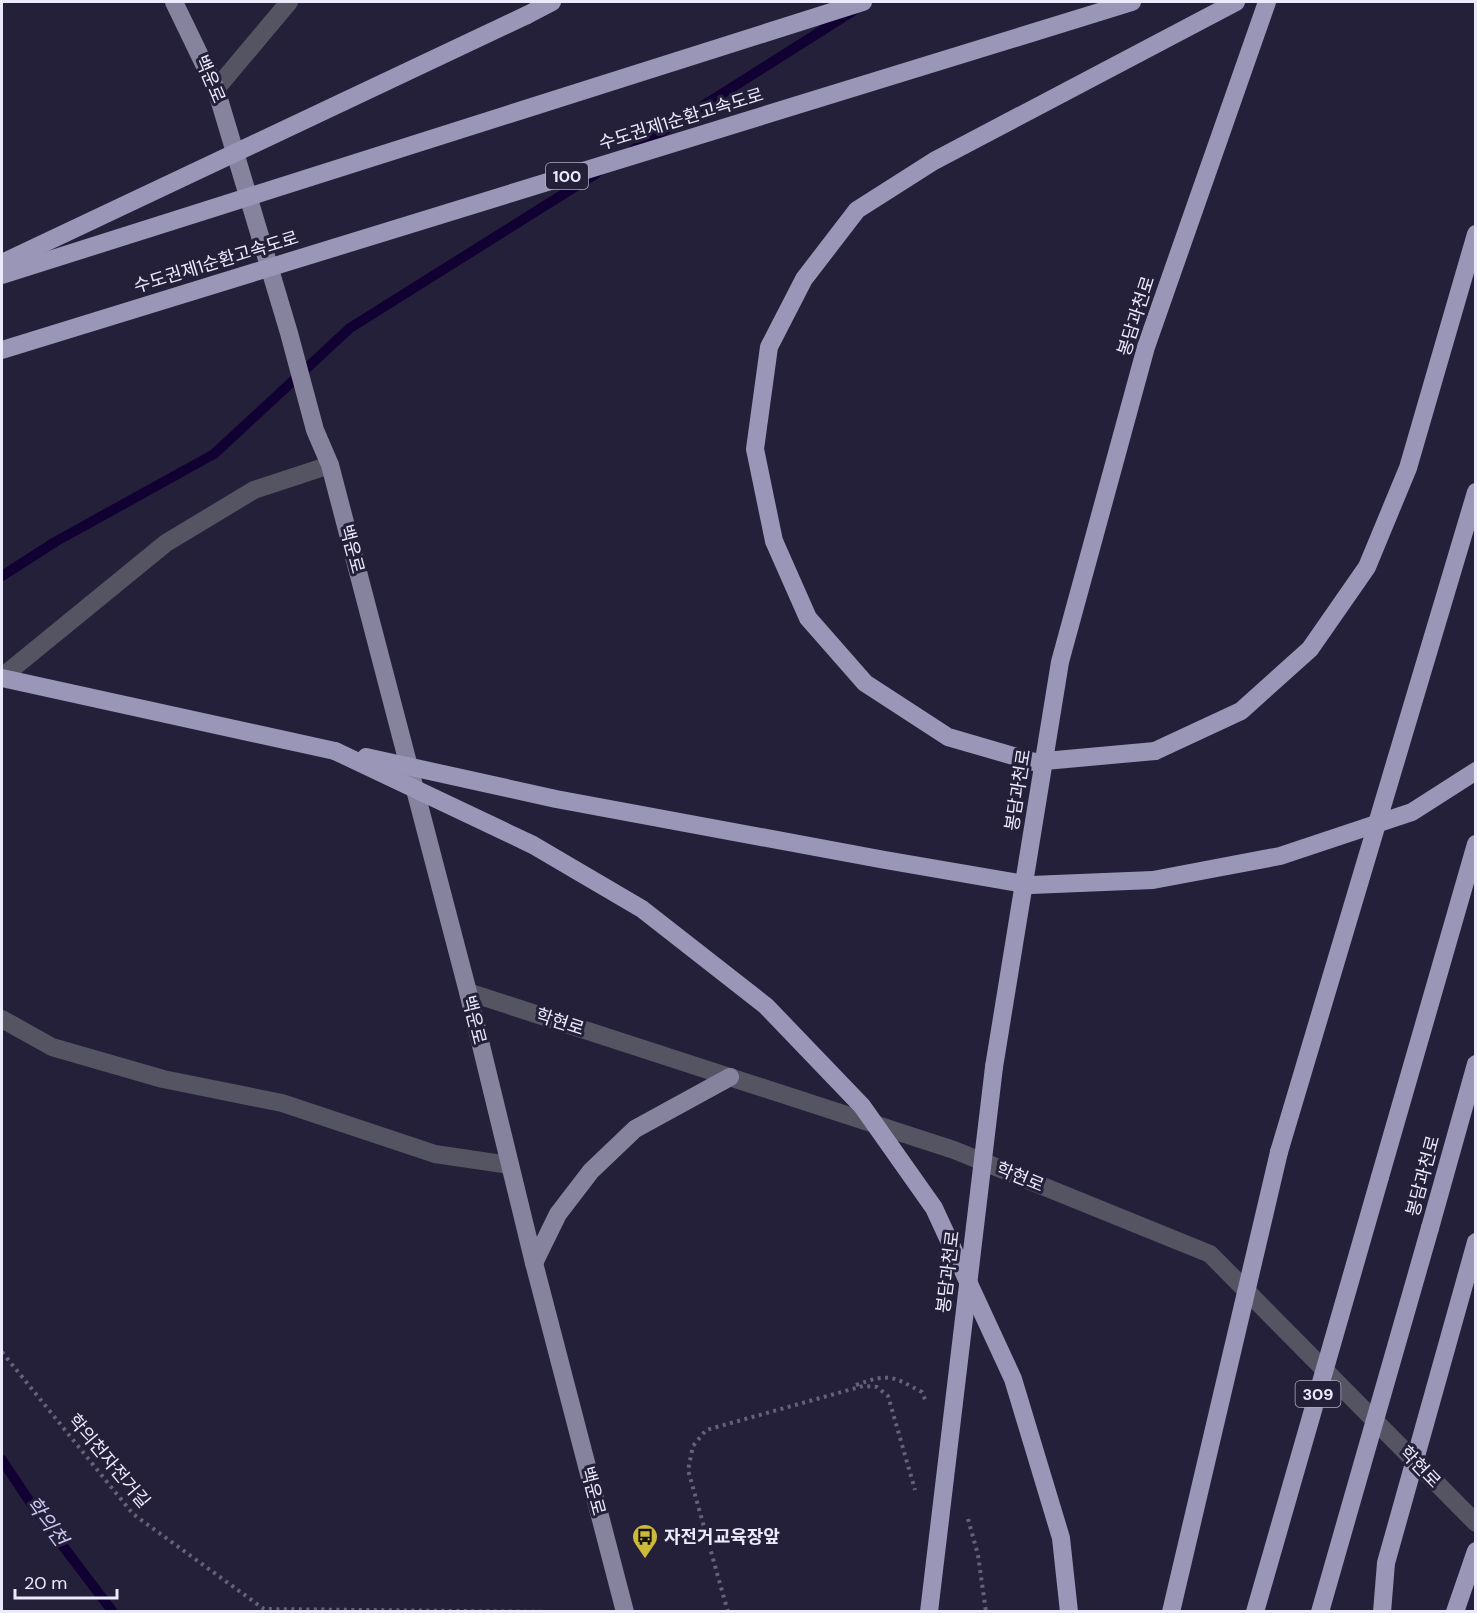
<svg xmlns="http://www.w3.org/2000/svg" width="1477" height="1613" viewBox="0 0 1477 1613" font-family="'DM Sans','Noto Sans KR',sans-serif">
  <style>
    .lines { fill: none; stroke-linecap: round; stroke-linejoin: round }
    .stream { stroke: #110032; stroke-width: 10 }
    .path { stroke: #646179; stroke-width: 4; stroke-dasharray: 3 4.5; stroke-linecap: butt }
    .minor { stroke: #555462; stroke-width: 18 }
    .major { stroke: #86839f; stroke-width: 18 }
    .highway { stroke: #9996b7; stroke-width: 18 }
    .highway-bridge { stroke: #9996b7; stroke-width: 18 }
    .labels { text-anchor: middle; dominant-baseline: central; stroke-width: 6; stroke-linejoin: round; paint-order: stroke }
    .shield { fill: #24203a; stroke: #afadc2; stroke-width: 1.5 }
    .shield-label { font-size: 16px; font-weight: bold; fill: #ebeafc }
    .street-label { font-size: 18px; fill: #ebeafc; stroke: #24203a }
    .poi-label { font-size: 18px; font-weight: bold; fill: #ebeafc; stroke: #24203a; text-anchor: start }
    .water-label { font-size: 20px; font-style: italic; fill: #cac6f0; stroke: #24203a }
  </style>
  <rect width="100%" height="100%" fill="#24203a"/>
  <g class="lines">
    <g class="stream">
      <polyline points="633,150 853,11"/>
      <polyline points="2,576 55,542 214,454 350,328 597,173"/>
      <polyline points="2,1460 34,1508 113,1612"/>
    </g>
    <g class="path">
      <polyline points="2,1352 133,1514 264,1609 558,1612"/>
      <path d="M856 1385C889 1373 892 1376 922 1392L926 1402"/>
      <polyline points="968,1519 978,1555 986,1612"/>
      <polyline points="728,1612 688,1470 693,1446 706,1430 863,1386 877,1387 888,1396 915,1490"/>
    </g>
    <g class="minor">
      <polyline points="216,89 289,2"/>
      <polyline points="2,677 166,543 254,490 330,465"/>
      <polyline points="468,992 954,1150 1210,1254 1476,1523"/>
      <polyline points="2,1019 52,1047 163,1079 282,1103 435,1154 510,1165"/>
    </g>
    <g class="major">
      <polyline points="174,2 216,89 289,333 315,430 330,465 468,992 534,1263 625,1612"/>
      <polyline points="534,1263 558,1214 591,1171 635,1129 730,1077"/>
    </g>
    <g class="highway">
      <polyline points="527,15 552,2"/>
      <polyline points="2,678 335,751"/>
      <polyline points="1155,751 1241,711 1310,649 1367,567 1408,468 1476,234"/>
      <polyline points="994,1067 1060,662 1146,347 1267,2"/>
      <polyline points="1279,1152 1476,492"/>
      <polyline points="1380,1177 1476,844"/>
      <polyline points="1430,1228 1476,1064"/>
      <polyline points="1455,1612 1476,1551"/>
    </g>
    <g class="highway-bridge">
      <polyline points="2,263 527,15"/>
      <polyline points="2,275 863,2"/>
      <polyline points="2,350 1132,2"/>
      <polyline points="335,751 533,845 642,909 766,1006 862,1106 934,1208 1013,1379 1061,1538 1069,1612"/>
      <polyline points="1155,751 1034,762 948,737 865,683 808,618 774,541 755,449 769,347 804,279 857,210 934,161 1236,2"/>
      <polyline points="366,757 556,799 885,860 1031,885 1153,880 1280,856 1412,812 1476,771"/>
      <polyline points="929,1612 994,1067"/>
      <polyline points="1171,1612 1279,1152"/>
      <polyline points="1255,1612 1380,1177"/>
      <polyline points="1320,1612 1430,1228"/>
      <polyline points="1382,1612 1386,1563 1476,1242"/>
    </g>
  </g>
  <defs>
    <symbol id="bus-pin" viewBox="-11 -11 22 30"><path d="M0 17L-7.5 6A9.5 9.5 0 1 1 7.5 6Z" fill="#cdb938" stroke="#24203a"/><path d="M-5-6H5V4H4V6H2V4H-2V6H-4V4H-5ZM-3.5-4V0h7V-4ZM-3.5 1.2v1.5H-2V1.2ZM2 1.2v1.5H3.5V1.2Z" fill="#111"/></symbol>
  </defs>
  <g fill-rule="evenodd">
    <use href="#bus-pin" x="630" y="1522" width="30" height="40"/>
  </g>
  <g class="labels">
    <g class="shield">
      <rect x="546" y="163" width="42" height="26" rx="4.5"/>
      <rect x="1295.5" y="1381" width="45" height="26" rx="4.5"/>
    </g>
    <g class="shield-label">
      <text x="567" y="176">100</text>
      <text x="1318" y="1394">309</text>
    </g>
    <g class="street-label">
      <text transform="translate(210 79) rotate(67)">백운로</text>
      <text transform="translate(681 119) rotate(-17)">수도권제1순환고속도로</text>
      <text transform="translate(216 262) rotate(-17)">수도권제1순환고속도로</text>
      <text transform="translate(1136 316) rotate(-72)">봉담과천로</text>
      <text transform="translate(352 549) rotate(75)">백운로</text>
      <text transform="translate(1018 790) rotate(-81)">봉담과천로</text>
      <text transform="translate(474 1020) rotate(76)">백운로</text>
      <text transform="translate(560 1022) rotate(18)">학현로</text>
      <text transform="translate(1423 1176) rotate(-75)">봉담과천로</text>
      <text transform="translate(1020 1177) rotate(22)">학현로</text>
      <text transform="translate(948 1272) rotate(-83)">봉담과천로</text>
      <text transform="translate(109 1461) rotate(50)">학의천자전거길</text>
      <text transform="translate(1420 1467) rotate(46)">학현로</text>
      <text transform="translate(593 1491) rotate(75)">백운로</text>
    </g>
    <g class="poi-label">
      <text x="664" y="1537">자전거교육장앞</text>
    </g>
    <g class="water-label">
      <text transform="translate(47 1521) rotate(54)">학의천</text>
    </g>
  </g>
  <rect width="1477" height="1613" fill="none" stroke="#ebeafc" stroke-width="6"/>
  <path d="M15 1589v9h102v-9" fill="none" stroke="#ebeafc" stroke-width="3"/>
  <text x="24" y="1589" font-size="18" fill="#ebeafc" stroke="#24203a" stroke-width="4.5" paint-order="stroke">20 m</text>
</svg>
